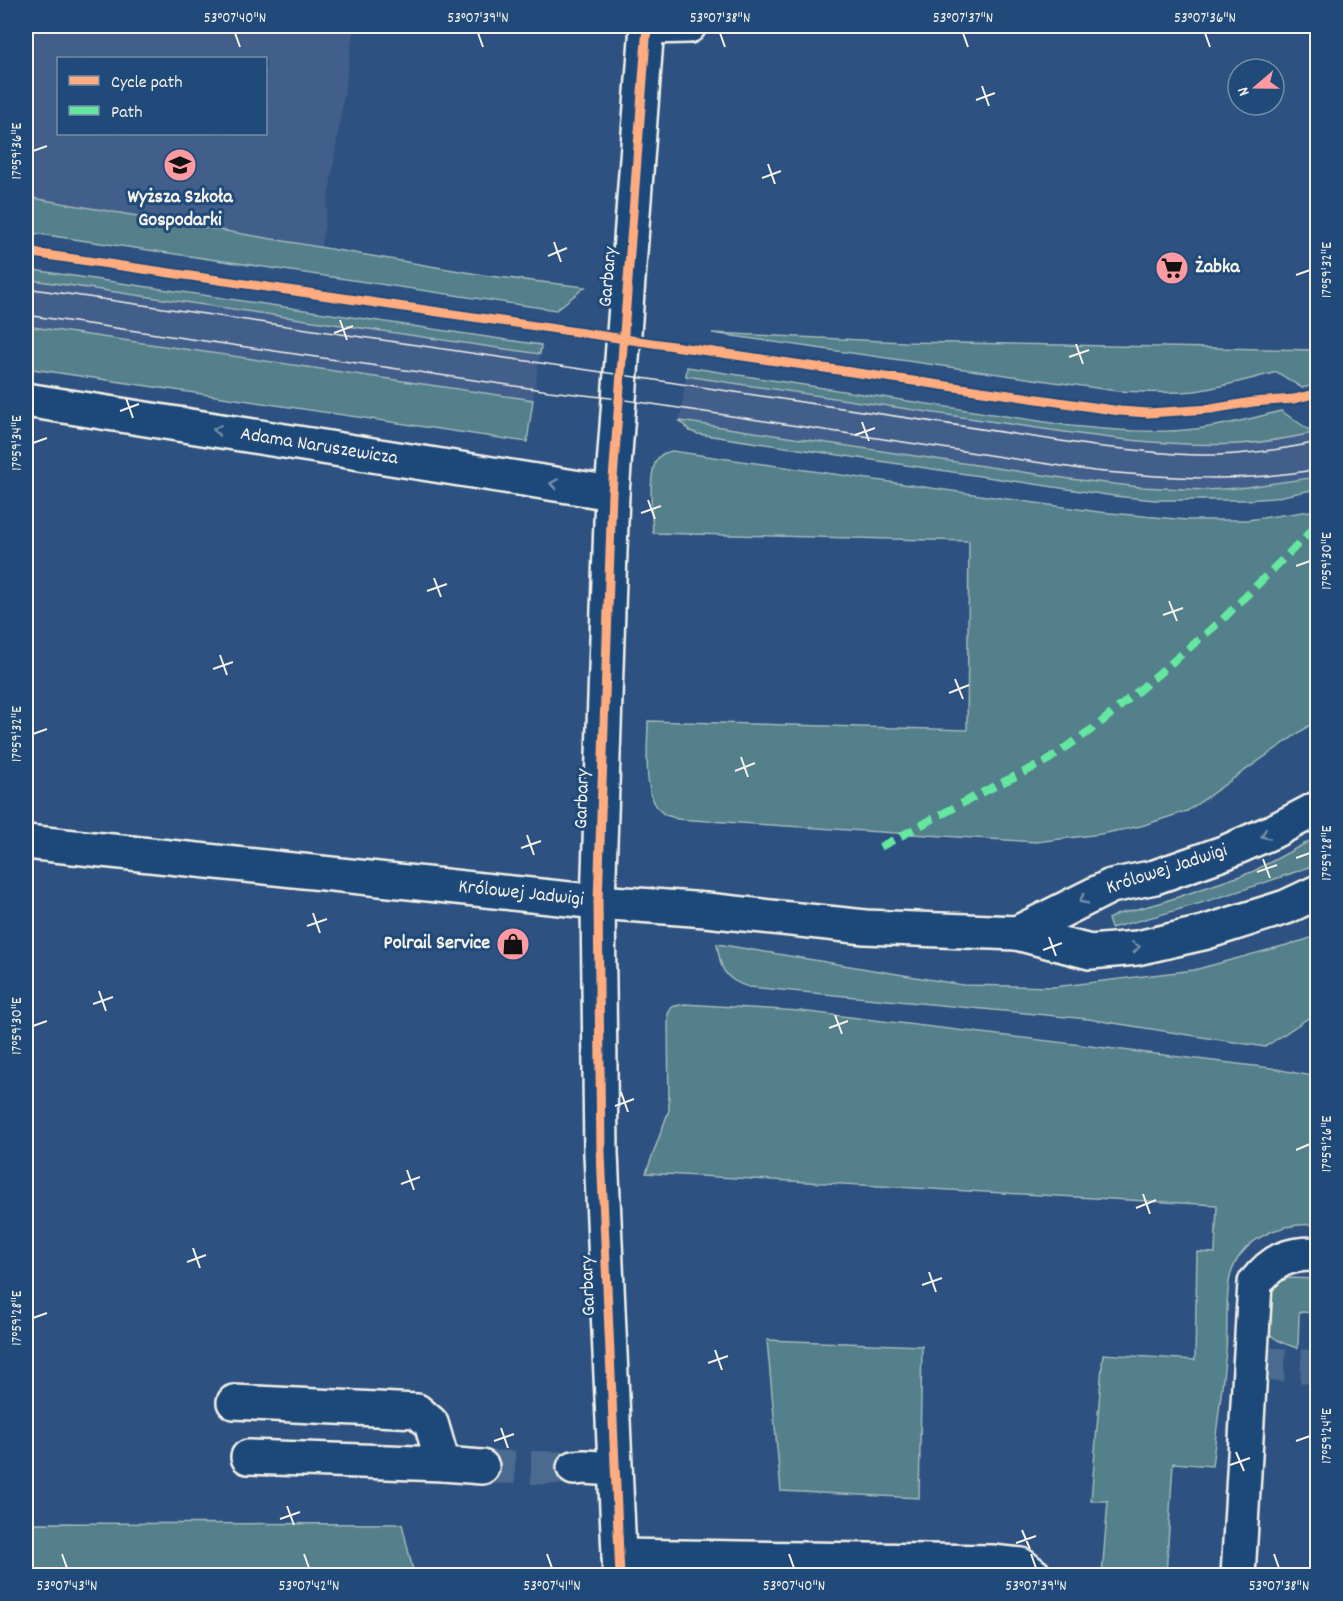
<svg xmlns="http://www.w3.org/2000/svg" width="1343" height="1601" viewBox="0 0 1343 1601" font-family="Dekko,sans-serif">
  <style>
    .built { fill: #425f8b; fill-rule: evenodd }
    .green { fill: #52808a; stroke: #a3b8b9; stroke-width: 1.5 }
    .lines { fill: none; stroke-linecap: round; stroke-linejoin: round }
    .minor-tunnel { stroke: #4b6a90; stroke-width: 33; stroke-dasharray: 33 16; stroke-linecap: butt }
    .minor-casing { stroke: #f4f1e8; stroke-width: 38 }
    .minor { stroke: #1f4a7a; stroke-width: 33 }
    .tram { stroke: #f4f1e8; stroke-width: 1.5 }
    .quiet { stroke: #66e7a1; stroke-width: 8; stroke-dasharray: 15 8; stroke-linecap: butt }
    .cycleway-casing { stroke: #1f4a7a; stroke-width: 13 }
    .cycleway { stroke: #ffac80; stroke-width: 9 }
    .oneway { stroke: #748da6 }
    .ticks { fill: none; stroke: #f4f1e8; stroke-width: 2 }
    .labels { text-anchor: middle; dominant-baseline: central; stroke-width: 6; stroke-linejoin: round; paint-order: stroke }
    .poi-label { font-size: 20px; font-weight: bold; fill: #f4f1e8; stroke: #1f4a7a }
    .street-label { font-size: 20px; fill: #f4f1e8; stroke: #1f4a7a }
    .neatline { fill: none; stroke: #f4f1e8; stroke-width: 2 }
    .ticks-label { font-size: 15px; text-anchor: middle; fill: #f4f1e8 }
  </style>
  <rect width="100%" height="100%" fill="#2d5281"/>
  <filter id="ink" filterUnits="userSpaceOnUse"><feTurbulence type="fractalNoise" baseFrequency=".0167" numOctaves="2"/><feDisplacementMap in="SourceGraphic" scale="12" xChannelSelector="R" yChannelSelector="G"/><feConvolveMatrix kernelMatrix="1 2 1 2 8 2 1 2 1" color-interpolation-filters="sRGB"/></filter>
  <g filter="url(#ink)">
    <g class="built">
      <path d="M26 26H354L321 247 26 197ZM58 58H266V134H58Z"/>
      <polygon points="26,279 540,354 533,400 26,326"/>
      <polygon points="686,376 1074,433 1173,444 1264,442 1314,433 1317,448 1317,477 1240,488 1206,490 1140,487 1070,479 680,421"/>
    </g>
    <g class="green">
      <polygon points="26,197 489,276 585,287 556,310 26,232"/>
      <polygon points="26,269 541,345 540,354 26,279"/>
      <polygon points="26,326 533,400 527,442 26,368"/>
      <path d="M712 333 904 342 1317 350V384L1302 388 1277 372C1250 379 1223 387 1195 391 1169 394 1143 392 1117 391Z"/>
      <path d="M687 367 1071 426C1112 430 1154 434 1195 429 1225 426 1253 418 1281 411L1314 433C1289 438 1264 443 1238 444 1150 448 1061 431 975 419 878 404 782 390 686 376Z"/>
      <polygon points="680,421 1070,479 1140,487 1206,490 1240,488 1317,477 1317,489 1273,498 1246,500 1155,500 1114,496 698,434 690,431"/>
      <path d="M672 451 1099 512 1187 520H1248L1317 510V720L1187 811 1141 826 1101 834 1036 842 677 819C673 817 668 816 664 814 641 799 648 746 648 721L967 730 969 541 653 533C652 516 647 468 659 457 662 453 667 452 672 451Z"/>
      <path d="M1317 837V864C1250 889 1181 910 1111 928L1108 919 1118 914 1160 903 1252 872Z"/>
      <path d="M1317 935V1012L1265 1047 1088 1019 749 987C724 980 720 968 717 944L963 985 1054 987 1194 970 1305 940Z"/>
      <path d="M684 1004 800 1011 1271 1068 1317 1077V1225C1281 1222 1240 1238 1230 1277 1225 1299 1228 1328 1226 1351 1222 1389 1217 1428 1212 1466L1173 1463 1166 1575H1102L1108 1501H1091L1103 1354 1195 1360 1197 1252 1215 1253 1217 1205 646 1173 669 1110 668 1014 672 1007Z"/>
      <path d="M1289 1278 1317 1279V1313L1299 1312 1298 1348C1262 1338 1265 1329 1264 1295L1276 1283Z"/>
      <polygon points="767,1340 922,1346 919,1498 781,1491"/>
      <polygon points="26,1523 402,1524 414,1575 26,1575"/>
    </g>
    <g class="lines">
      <g class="minor-tunnel">
        <polyline points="1252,1363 1318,1367"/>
        <polyline points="482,1467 574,1468"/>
      </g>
      <defs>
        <g id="minor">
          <polyline points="647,27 689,26"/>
          <polyline points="26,400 612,493"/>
          <polyline points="26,842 598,902 706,910 865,927 1017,933 1090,952 1137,948 1203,933 1286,907 1318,892"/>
          <polyline points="1017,933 1111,886 1155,877 1226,852 1274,831 1318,808"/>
          <polyline points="234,1402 417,1411 431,1423 443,1464"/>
          <polyline points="248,1457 443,1464 482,1467"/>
          <polyline points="574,1468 584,1467 615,1469"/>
          <polyline points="619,1556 992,1562 1021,1565 1035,1576"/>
          <polyline points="620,1576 601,1153 598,902 612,493 647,26"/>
          <path d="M1238 1576 1255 1283C1273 1260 1288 1253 1318 1254"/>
        </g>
      </defs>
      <use href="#minor" class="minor-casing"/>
      <use href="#minor" class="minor"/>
      <g class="tram">
        <path d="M26 288 622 375 1094 446C1135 450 1176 456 1218 455 1252 454 1284 449 1318 442"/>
        <path d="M26 315 549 391 619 399 1094 471C1169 478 1243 483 1318 469"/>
      </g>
      <polyline class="quiet" points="880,847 993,787 1045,762 1098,725 1222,620 1318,524"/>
      <defs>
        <g id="cycleway">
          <polyline points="26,252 1120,411 1148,413 1211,409 1253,402 1294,399 1318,393"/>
          <polyline points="620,1576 601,1153 598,902 612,493 647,26"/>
        </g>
      </defs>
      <use href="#cycleway" class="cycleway-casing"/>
      <use href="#cycleway" class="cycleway"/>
    </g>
    <defs><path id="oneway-chevron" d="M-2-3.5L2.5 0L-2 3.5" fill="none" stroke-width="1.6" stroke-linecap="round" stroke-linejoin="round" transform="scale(1.5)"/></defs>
    <g class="oneway">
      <use href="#oneway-chevron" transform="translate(217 430) rotate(-171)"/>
      <use href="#oneway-chevron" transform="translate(554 484) rotate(-171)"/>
      <use href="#oneway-chevron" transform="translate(1265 835) rotate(157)"/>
      <use href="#oneway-chevron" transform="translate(1083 900) rotate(153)"/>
      <use href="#oneway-chevron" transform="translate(1136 947) rotate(-8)"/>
    </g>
  </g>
  <path class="ticks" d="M235 33 240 47M478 33 483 47M720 33 725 47M963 33 968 47M1205 33 1210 47M982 86 989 106M976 100 995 93M33 151 47 146M768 164 775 184M762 178 781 171M554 242 561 262M548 256 567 248M1296 275 1310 270M340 320 347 340M334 333 353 326M1076 344 1083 364M1069 357 1089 350M126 398 133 418M120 411 139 404M862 422 869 441M855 435 875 428M33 443 47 438M648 500 655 519M641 513 661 506M1296 566 1310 561M434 578 441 597M427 591 447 584M1169 601 1177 621M1163 615 1183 608M220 655 227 675M213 669 233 662M955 679 963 699M949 693 969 685M33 734 47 729M741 757 748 777M735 771 755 763M527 835 534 855M521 848 541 841M1296 858 1310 853M1263 859 1270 878M1257 872 1277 865M313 913 320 933M307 926 327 919M1049 937 1056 956M1043 950 1062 943M99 991 106 1011M93 1004 113 997M835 1015 842 1034M33 1026 47 1021M829 1028 848 1021M621 1092 628 1112M615 1106 634 1099M1296 1150 1310 1144M407 1170 414 1190M401 1184 420 1177M1143 1194 1150 1214M1136 1208 1156 1200M193 1248 200 1268M187 1262 206 1255M929 1272 936 1292M922 1285 942 1278M33 1318 47 1313M715 1350 722 1370M708 1363 728 1356M501 1428 508 1448M494 1441 514 1434M1296 1441 1310 1436M1236 1452 1244 1471M1230 1465 1250 1458M287 1506 294 1525M280 1519 300 1512M1022 1530 1030 1549M1016 1543 1036 1536M62 1554 67 1568M304 1554 309 1568M547 1554 552 1568M789 1554 794 1568M1031 1554 1036 1568M1274 1554 1279 1568"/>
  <defs>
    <symbol id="university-disc" viewBox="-11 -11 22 22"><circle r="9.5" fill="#ff9aa2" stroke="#1f4a7a"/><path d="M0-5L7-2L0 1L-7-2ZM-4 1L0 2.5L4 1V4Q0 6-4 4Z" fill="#111"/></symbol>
    <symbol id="supermarket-disc" viewBox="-11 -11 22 22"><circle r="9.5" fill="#ff9aa2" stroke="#1f4a7a"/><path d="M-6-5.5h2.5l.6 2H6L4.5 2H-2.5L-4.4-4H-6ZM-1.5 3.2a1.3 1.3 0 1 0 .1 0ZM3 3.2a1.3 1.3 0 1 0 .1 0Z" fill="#111"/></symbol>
    <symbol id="shop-disc" viewBox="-11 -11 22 22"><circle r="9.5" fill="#ff9aa2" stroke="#1f4a7a"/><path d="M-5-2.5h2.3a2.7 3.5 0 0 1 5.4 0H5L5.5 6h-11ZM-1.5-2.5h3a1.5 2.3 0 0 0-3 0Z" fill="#111"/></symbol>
  </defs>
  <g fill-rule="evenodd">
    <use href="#university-disc" x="161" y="146" width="38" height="38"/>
    <use href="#supermarket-disc" x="1153" y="249" width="38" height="38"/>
    <use href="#shop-disc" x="494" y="925" width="38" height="38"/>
  </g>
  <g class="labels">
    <g class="poi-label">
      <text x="180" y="198">Wyższa Szkoła<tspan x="180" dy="23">Gospodarki</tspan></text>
      <text x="1195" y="268" text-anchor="start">Żabka</text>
      <text x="490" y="944" text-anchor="end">Polrail Service</text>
    </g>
    <g class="street-label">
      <text transform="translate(609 277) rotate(-85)">Garbary</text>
      <text transform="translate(319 447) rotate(9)">Adama Naruszewicza</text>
      <text transform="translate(583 799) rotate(-88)">Garbary</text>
      <text transform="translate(1167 870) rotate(-18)">Królowej Jadwigi</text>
      <text transform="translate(521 894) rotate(6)">Królowej Jadwigi</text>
      <text transform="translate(589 1286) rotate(-92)">Garbary</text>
    </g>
  </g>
  <rect width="1343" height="1601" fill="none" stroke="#1f4a7a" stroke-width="66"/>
  <rect x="57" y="57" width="210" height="78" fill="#1f4a7a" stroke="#748da6" stroke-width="1.5"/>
  <rect x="69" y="76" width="30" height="9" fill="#ffac80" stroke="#748da6" stroke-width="1.5"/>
  <text x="111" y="87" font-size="18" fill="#f4f1e8">Cycle path</text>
  <rect x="69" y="106" width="30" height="9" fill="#66e7a1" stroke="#748da6" stroke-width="1.5"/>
  <text x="111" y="117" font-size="18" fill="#f4f1e8">Path</text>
  <g transform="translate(1256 87) rotate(250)"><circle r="28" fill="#1f4a7a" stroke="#748da6" stroke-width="1.5"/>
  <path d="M0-4.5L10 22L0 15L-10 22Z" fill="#ff9aa2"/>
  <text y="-9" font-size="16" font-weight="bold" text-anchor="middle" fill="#f4f1e8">N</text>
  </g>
  <rect x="33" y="33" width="1277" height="1535" class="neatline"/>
  <g class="ticks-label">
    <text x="235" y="22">53°07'40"N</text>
    <text x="478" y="22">53°07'39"N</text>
    <text x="720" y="22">53°07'38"N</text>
    <text x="963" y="22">53°07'37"N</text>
    <text x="1205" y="22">53°07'36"N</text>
    <text transform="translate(16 151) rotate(-90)" y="5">17°59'36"E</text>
    <text transform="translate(1326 270) rotate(-90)" y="5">17°59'32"E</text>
    <text transform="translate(16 443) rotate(-90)" y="5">17°59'34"E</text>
    <text transform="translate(1326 561) rotate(-90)" y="5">17°59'30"E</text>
    <text transform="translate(16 734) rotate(-90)" y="5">17°59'32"E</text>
    <text transform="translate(1326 853) rotate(-90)" y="5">17°59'28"E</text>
    <text transform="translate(16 1026) rotate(-90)" y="5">17°59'30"E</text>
    <text transform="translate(1326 1144) rotate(-90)" y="5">17°59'26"E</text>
    <text transform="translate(16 1318) rotate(-90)" y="5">17°59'28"E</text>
    <text transform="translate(1326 1436) rotate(-90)" y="5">17°59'24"E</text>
    <text x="67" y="1590">53°07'43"N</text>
    <text x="309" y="1590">53°07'42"N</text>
    <text x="552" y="1590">53°07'41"N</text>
    <text x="794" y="1590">53°07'40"N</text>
    <text x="1036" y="1590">53°07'39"N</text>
    <text x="1279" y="1590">53°07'38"N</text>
  </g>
</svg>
